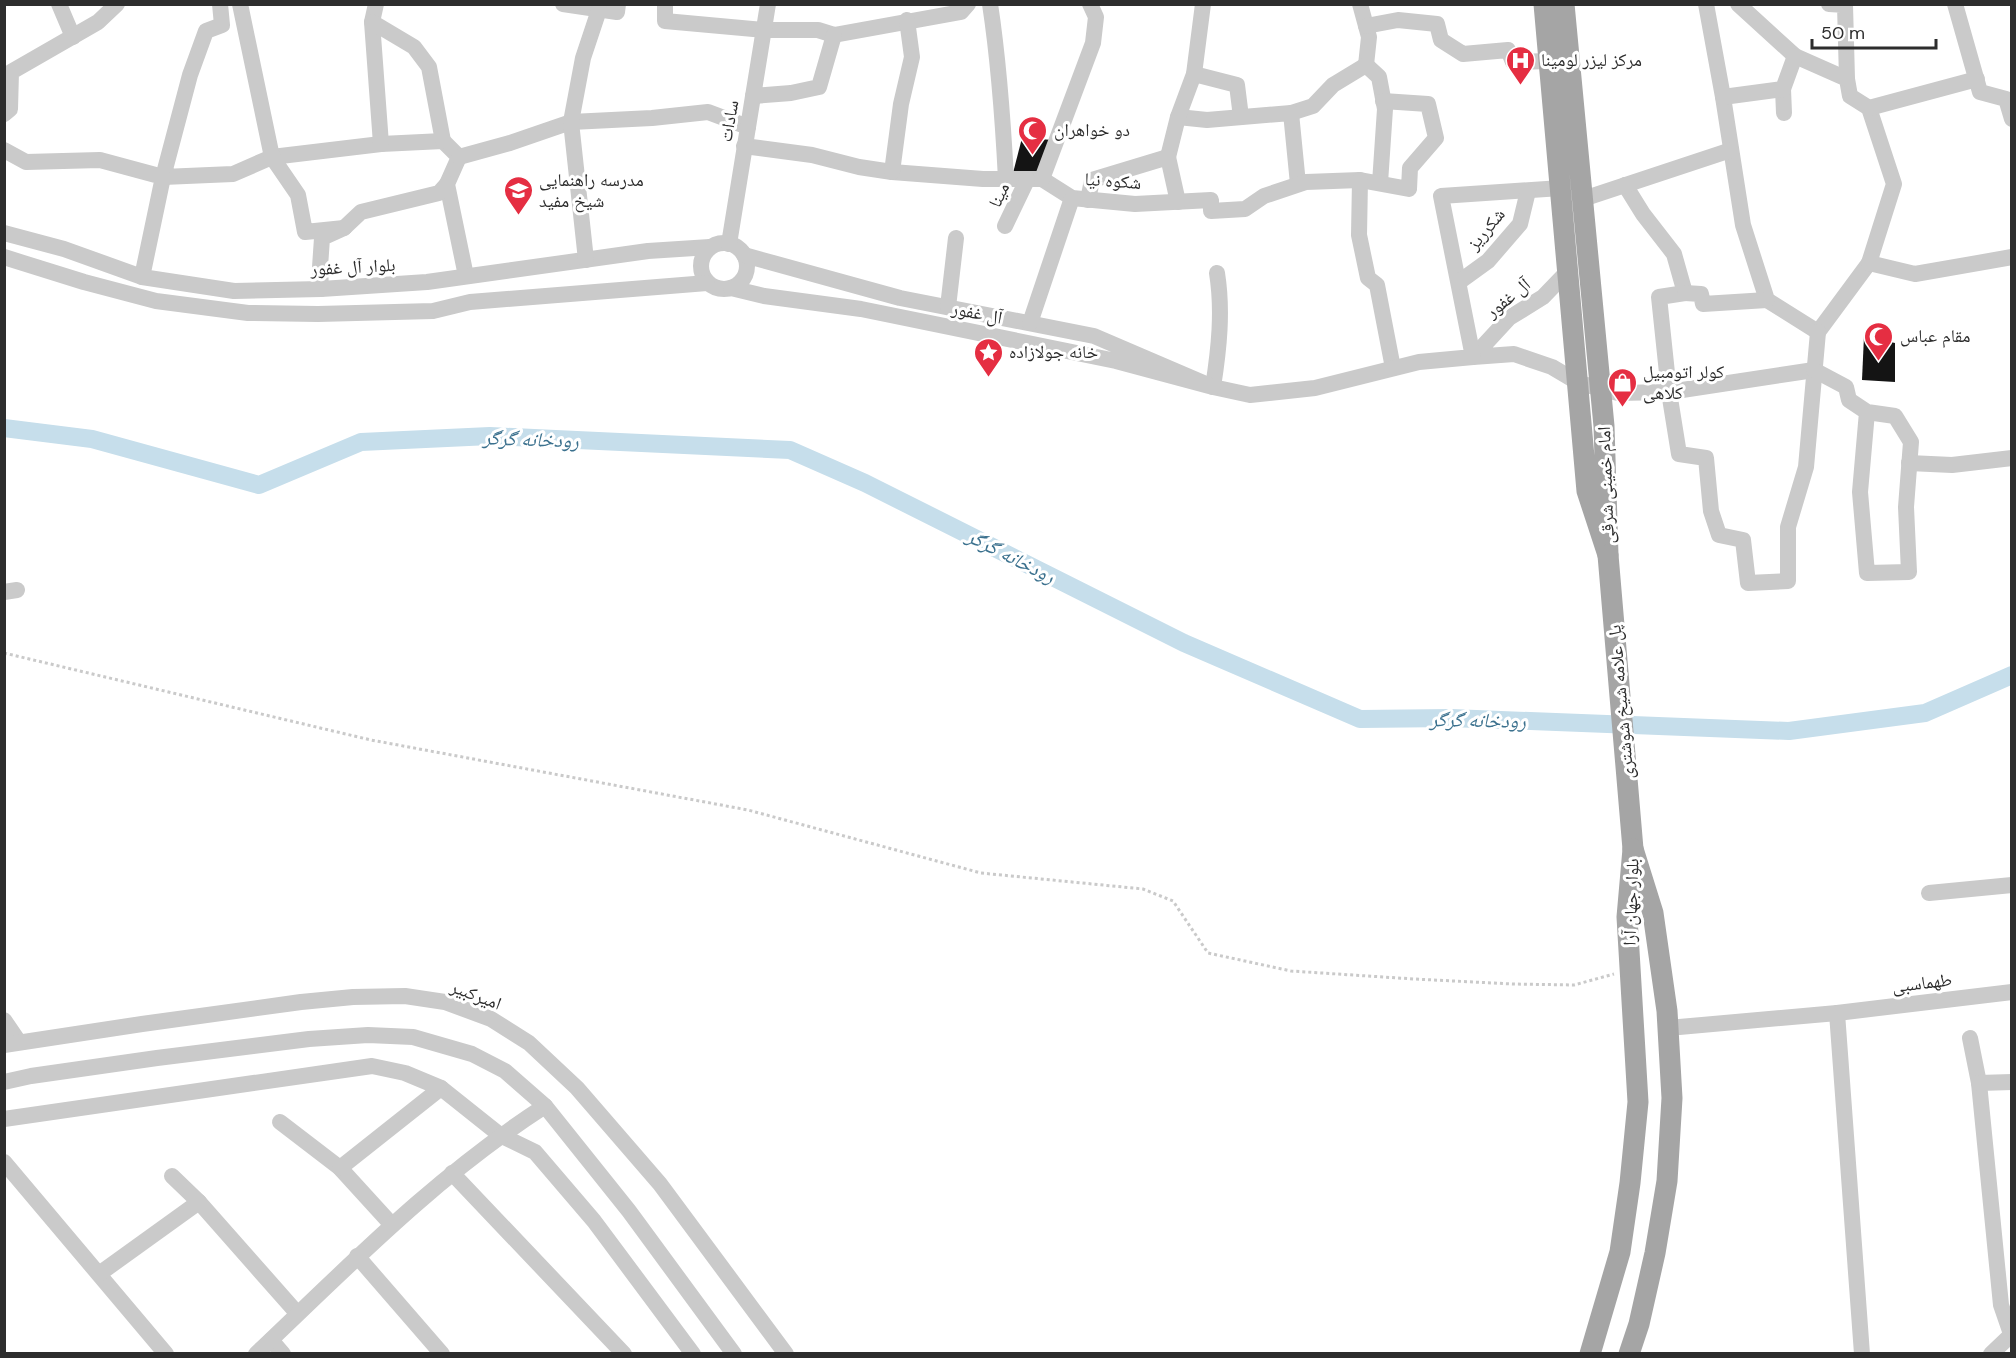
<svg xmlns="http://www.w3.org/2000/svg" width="2016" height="1358" viewBox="0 0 2016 1358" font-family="'DM Sans','Noto Naskh Arabic',sans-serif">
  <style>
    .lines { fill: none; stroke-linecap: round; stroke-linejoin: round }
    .canal { stroke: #c6deeb; stroke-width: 18 }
    .building { fill: #141414 }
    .path { stroke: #cacaca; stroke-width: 3; stroke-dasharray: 3 3; stroke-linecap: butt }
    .minor { stroke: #cacaca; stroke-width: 16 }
    .major { stroke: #a5a5a5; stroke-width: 21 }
    .labels { text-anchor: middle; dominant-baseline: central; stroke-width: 6; stroke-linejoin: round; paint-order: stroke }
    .poi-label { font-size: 18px; fill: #2d2d2d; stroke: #fff; text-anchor: start }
    .street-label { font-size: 18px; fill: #2d2d2d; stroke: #fff }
    .water-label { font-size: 20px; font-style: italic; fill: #3b718e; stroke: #fff }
  </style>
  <rect width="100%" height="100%" fill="#fff"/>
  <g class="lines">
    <polyline class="canal" points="4,428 92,439 259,485 361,442 490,436 790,450 865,483 1184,643 1360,719 1451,718 1789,731 1925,713 2012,675"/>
  </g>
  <g class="building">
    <polygon points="1022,138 1054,140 1039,177 1013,173"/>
    <polygon points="1864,336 1895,343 1895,382 1862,380"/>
  </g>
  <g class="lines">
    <polyline class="path" points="4,653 371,740 748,810 981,873 1143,889 1173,901 1208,953 1291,971 1414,979 1513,984 1574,985 1614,974"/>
    <g class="minor">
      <polyline points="59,4 73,37"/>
      <polyline points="220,4 222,25 206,31 190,75 163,177 233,174 272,157 381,144 443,141 459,157 447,184 466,276"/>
      <polyline points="240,4 272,157 298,195 305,232 344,228 322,238 320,267 321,289"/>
      <polyline points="376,4 372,22 381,144"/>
      <polyline points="563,4 617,12 618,4"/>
      <polyline points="665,4 665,21 765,30 818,30 834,35 961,12 968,4"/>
      <path d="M990 4C999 63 1003 121 1006 179"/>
      <polyline points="1360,4 1369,37 1366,65"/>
      <polyline points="1706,4 1723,97 1743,225 1767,300 1818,332 1869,263"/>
      <polyline points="1738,4 1795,56 1847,79 1850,96 1869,108 1894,184 1869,263 1915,274 2012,257"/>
      <polyline points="1829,4 1845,5 1847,79"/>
      <polyline points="1955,4 1980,92 2006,99 2012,119"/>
      <polyline points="372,22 414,47 429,67 443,141"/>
      <polyline points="1366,26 1398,20 1437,24 1441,40 1463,54 1508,50 1513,62 1549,61"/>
      <polyline points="1194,74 1237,85 1241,117"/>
      <polyline points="1783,89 1784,113"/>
      <polyline points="753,96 791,93 819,87 834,35"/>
      <polyline points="1723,97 1783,89 1795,56"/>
      <polyline points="1869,108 1977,79"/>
      <polyline points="1291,113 1313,106 1333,85 1366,65 1379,77 1385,109 1380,183"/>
      <polyline points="4,114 10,109 11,72 98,22 117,4"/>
      <polyline points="1178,117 1207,120 1291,113 1298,184"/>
      <polyline points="744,146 812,155 859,167 892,172 983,179 1042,179 1072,198 1135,204 1211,200 1211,211 1245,209 1264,196 1306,182 1360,180 1409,189 1410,168 1436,138 1428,104 1383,101"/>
      <polyline points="4,150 26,162 100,160 163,177 142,277"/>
      <polyline points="459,157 510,143 571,122 652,118 708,112 748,127"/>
      <polyline points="1168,157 1178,117 1194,74 1203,4"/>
      <polyline points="892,172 901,104 912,57 907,20"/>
      <polyline points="1042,179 1093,43 1096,17 1090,4"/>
      <polyline points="1360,180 1359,235 1368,278 1377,285 1393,368"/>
      <polyline points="1625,185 1643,214 1674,254 1685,293 1659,297 1669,392 1679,454 1706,458 1711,511 1719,535 1743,540 1748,583 1788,581 1788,527 1806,467 1818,332"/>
      <polyline points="1583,199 1731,150"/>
      <polyline points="1088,200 1092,180 1168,157 1178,202"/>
      <polyline points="1005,226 1027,180"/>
      <polyline points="344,228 361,212 439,193 447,184"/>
      <polyline points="4,233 64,249 142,277 234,291 321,289 427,282 648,251 710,247"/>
      <circle cx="724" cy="266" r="23"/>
      <polyline points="729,244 768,4"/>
      <polyline points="4,257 84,282 156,301 248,313 318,314 433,311 470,302 707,283"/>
      <polyline points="586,260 571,122 583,58 599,10"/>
      <polyline points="1569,270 1543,297 1509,318 1473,357 1514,354 1552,367 1579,383 1618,393 1669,392 1814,370"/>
      <path d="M1217 273C1223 311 1219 349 1213 387L1250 395 1315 388 1419 362 1473 357 1441 196 1561 188"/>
      <polyline points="1459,282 1488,261 1520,224 1528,191"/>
      <polyline points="731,288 764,296 861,309 1116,361 1213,387 1094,336 900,298 744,255"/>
      <polyline points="1685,293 1701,294 1703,304 1767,300"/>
      <polyline points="948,307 956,238"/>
      <polyline points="1030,323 1072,198"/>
      <polyline points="1814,370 1846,387 1849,400 1867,412 1860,492 1867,573 1909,572 1906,507 1911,442 1895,416 1867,412"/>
      <polyline points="1909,463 1952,465 2012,458"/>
      <polyline points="4,592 17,590"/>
      <polyline points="1929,893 2012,885"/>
      <polyline points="1837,1013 2012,992"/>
      <polyline points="4,1020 19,1042"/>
      <polyline points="1668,1028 1837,1013 1862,1354"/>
      <polyline points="1970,1038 1979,1083 2001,1305 2011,1334"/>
      <polyline points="4,1045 142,1024 301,1002 353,997 405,996 445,1002 491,1019 529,1043 577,1088 660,1184 786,1354"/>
      <polyline points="4,1082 31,1076 157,1058 309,1039 368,1035 413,1037 472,1054 505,1071 545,1106 629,1211 734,1354"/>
      <polyline points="1979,1083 2012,1082"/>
      <polyline points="4,1119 372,1066 405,1073 441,1088 500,1135 535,1152 594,1221 693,1354"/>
      <polyline points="280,1122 340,1168 392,1225"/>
      <polyline points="4,1162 166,1354"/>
      <polyline points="340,1168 441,1088"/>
      <polyline points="452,1173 624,1354"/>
      <polyline points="172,1176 199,1202 297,1313"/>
      <polyline points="357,1256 442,1354"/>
      <polyline points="99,1274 199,1202"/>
      <polyline points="271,1340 283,1354"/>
      <path d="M256 1354C350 1265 435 1177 545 1106"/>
      <polyline points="1991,1354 2012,1334"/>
    </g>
    <g class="major">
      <polyline points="1544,4 1587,491 1608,555 1604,426 1564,4"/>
      <polyline points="1608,555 1633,849"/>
      <polyline points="1590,1354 1620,1252 1630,1183 1638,1102 1627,917 1633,849 1653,913 1667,1011 1672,1098 1667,1181 1655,1253 1639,1324 1629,1354"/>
    </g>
  </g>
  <defs>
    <symbol id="hospital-pin" viewBox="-11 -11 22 30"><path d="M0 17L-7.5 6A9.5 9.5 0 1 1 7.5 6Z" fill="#e52e42" stroke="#fff"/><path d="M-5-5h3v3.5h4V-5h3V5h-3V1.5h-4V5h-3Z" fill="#fff"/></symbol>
    <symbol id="mosque-pin" viewBox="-11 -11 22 30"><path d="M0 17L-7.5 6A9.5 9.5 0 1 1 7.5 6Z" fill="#e52e42" stroke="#fff"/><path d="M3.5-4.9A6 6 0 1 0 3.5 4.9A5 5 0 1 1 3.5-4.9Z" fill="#fff"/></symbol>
    <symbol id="school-pin" viewBox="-11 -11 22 30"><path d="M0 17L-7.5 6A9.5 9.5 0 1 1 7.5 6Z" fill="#e52e42" stroke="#fff"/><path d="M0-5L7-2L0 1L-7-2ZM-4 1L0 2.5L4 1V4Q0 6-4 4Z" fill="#fff"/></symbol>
    <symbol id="sight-pin" viewBox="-11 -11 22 30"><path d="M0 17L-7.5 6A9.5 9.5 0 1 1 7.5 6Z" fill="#e52e42" stroke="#fff"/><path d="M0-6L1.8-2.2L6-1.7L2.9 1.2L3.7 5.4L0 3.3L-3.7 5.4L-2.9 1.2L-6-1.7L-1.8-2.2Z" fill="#fff"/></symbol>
    <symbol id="shop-pin" viewBox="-11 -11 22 30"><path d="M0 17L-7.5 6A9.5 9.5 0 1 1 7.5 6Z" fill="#e52e42" stroke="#fff"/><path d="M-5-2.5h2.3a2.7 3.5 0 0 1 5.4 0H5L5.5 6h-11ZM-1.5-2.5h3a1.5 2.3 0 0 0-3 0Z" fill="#fff"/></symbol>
  </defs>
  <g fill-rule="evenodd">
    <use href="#hospital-pin" x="1504" y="44" width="33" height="45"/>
    <use href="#mosque-pin" x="1016" y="114" width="33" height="45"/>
    <use href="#school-pin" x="502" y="174" width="33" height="45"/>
    <use href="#mosque-pin" x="1862" y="320" width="33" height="45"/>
    <use href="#sight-pin" x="972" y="336" width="33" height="45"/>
    <use href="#shop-pin" x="1606" y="366" width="33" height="45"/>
  </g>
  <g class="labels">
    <g class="poi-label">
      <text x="1541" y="60">مرکز لیزر لومینا</text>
      <text x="1054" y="130">دو خواهران</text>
      <text x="539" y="180">مدرسه راهنمایی<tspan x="539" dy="21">شیخ مفید</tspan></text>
      <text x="1900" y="336">مقام عباس</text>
      <text x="1009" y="352">خانه جولازاده</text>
      <text x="1643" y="372">کولر اتومبیل<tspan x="1643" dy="21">کلاهی</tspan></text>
    </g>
    <g class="street-label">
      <text transform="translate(729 121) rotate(-80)">سادات</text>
      <text transform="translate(1113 181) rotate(4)">شکوه نیا</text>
      <text transform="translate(999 195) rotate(-65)">مینا</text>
      <text transform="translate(1486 229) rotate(-50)">شکرریز</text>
      <text transform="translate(353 267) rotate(-3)">بلوار آل غفور</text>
      <text transform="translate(1508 298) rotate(-39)">آل غفور</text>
      <text transform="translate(977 313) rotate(11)">آل غفور</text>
      <text transform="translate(1606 485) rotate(-92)">امام خمینی شرقی</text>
      <text transform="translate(1621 702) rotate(-95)">پل علامه شیخ شوشتری</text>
      <text transform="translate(1631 902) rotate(-88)">بلوار جهان آرا</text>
      <text transform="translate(1922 983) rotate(-7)">طهماسبی</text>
      <text transform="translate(476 995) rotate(21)">امیرکبیر</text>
    </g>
    <g class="water-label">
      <text transform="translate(531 439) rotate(2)">رودخانه گرگر</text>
      <text transform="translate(1011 556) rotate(27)">رودخانه گرگر</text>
      <text transform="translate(1478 720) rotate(1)">رودخانه گرگر</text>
    </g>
  </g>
  <rect width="2016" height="1358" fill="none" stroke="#2d2d2d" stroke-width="12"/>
  <path d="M1812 39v9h124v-9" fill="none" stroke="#2d2d2d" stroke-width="3"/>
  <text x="1821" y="39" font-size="18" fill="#2d2d2d" stroke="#ffffff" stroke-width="4.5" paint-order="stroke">50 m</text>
</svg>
